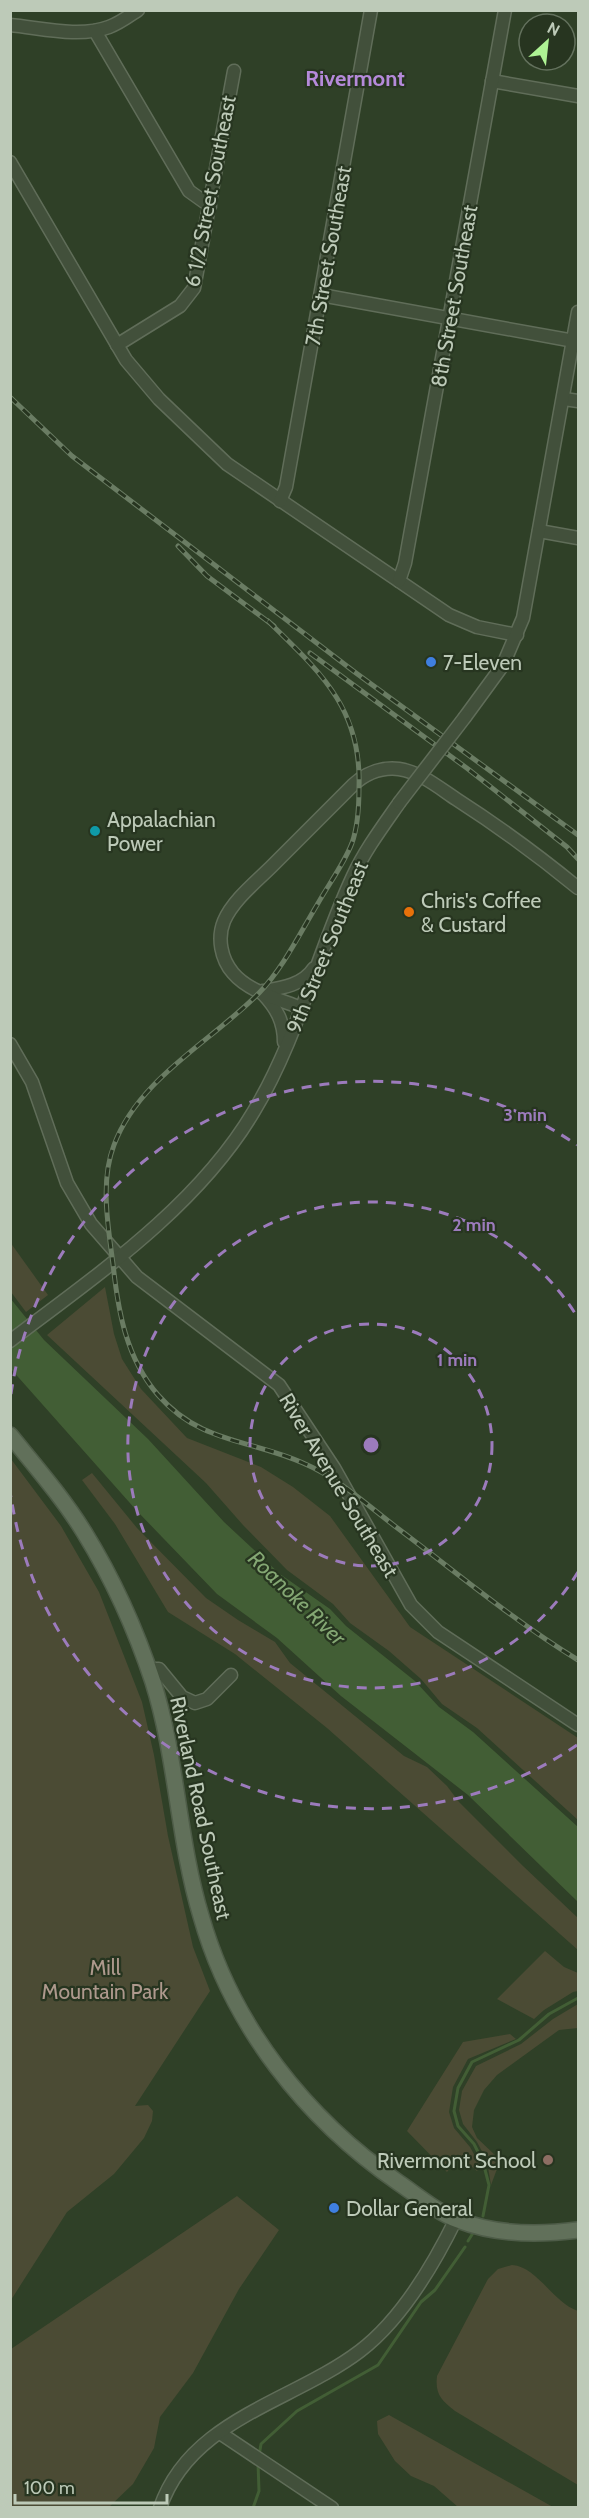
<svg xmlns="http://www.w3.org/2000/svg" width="589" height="2518" viewBox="0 0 589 2518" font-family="Cabin,sans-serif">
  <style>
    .green { fill: #4b4b34 }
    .water { fill: #425e35 }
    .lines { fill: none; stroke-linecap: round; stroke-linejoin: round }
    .stream { stroke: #425e35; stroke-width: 3 }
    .minor-casing { stroke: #606d59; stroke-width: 15 }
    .major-casing { stroke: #4e5c48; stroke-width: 18 }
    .minor { stroke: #42503b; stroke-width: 12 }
    .major { stroke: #61705a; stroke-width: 15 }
    .rail-casing { stroke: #6a7c63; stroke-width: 5 }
    .rail { stroke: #273520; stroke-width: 3; stroke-dasharray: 9; stroke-linecap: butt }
    .minor-bridge-casing { stroke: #606d59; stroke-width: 15; stroke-linecap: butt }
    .minor-bridge { stroke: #42503b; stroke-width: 12 }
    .ring { fill: none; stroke: #9c7bbc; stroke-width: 3; stroke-dasharray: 10 8 }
    .shop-dot { fill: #3f7fe0; stroke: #273520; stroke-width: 2 }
    .culture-dot { fill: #0f9aa8; stroke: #273520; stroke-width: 2 }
    .food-dot { fill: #e8710a; stroke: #273520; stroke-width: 2 }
    .education-dot { fill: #8d6e63; stroke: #273520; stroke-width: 2 }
    .labels { text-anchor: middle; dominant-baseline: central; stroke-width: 4.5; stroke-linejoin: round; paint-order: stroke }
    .street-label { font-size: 21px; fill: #bdcab8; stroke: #273520 }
    .poi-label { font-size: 21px; fill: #bdcab8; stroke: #273520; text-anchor: start }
    .park-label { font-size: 21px; fill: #ae998d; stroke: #273520 }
    .neighbourhood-label { font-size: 22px; font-weight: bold; fill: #b58ada; stroke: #273520 }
    .water-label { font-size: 22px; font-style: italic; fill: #84a773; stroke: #273520 }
    .centre { fill: #9c7bbc; stroke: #273520; stroke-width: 3 }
    .ring-label { font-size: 18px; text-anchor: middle; font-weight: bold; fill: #9c7bbc; stroke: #273520; stroke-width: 4.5; stroke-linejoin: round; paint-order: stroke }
  </style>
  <rect width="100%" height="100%" fill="#2f4027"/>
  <g class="green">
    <polygon points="10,1242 48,1295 26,1312 11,1292"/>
    <polygon points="105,1287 114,1334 122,1359 141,1389 187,1438 261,1467 293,1487 330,1516 410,1627 578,1738 578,1820 477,1728 442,1704 421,1679 389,1651 350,1623 333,1604 287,1570 243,1525 206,1483 47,1335"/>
    <polygon points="11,1459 61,1526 99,1592 142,1702 154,1755 168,1836 193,1947 210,1991 135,2106 148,2105 153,2111 152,2121 144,2138 114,2174 67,2212 11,2300"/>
    <polygon points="92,1473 137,1528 206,1598 238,1620 275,1642 290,1663 404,1756 427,1767 447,1786 459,1802 523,1866 578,1918 578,1950 327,1728 235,1654 168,1612 115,1524 82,1480"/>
    <polygon points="545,1951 564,1967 578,1973 578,1991 573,1992 544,2010 534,2019 497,1999"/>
    <polygon points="578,2004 578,2028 559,2030 497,2075 484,2090 474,2110 472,2127 477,2138 496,2156 497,2169 491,2185 487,2161 477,2142 463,2124 459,2110 462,2091 476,2066 521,2044 553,2019"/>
    <polygon points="510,2034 516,2039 468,2059 453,2087 449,2112 454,2128 470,2147 480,2165 477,2171 459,2156 447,2172 407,2131 463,2042"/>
    <polygon points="237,2196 279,2230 239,2289 193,2373 160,2417 154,2448 133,2484 109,2507 11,2507 11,2349"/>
    <path d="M512 2265C538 2267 552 2302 578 2311V2485L455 2411C441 2400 435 2394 437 2376L488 2279 498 2269Z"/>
    <polygon points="389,2415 553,2507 458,2507 434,2486 411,2476 395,2461 378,2434 377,2421"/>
  </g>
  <polygon class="water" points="10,1298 44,1340 148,1439 224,1522 280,1574 330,1609 346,1626 415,1681 439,1707 473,1732 578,1827 578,1902 468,1795 341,1696 277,1638 217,1594 137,1511 11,1369"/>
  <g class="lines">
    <g class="stream">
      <polyline points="483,2216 489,2185 483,2162 474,2144 458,2126 454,2111 458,2088 472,2062 519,2040 549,2014 578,1998"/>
      <polyline points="468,2241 473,2233"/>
      <polyline points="259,2456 261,2444 297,2411 378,2365 421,2302 435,2290 465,2247"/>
      <polyline points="253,2508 259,2491 258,2463"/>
    </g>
    <defs>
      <g id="minor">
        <path d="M10 25C42 28 79 38 109 27 120 23 129 16 138 10"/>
        <polyline points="95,31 189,191 210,206"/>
        <polyline points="492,81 578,96"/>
        <polyline points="10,162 126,360 159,399 227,464 449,615 477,627 517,635"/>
        <polyline points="321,295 574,341"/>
        <polyline points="117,345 180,306 194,288 234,71"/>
        <polyline points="564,399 578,401"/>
        <polyline points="280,501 286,487 371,10"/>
        <polyline points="539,531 578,538"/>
        <polyline points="399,581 405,563 505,10"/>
        <polyline points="465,717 503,665 523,618 578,312"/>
        <path d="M263 991C282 988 303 985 314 968"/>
        <path d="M263 994C277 1009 284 1022 284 1042"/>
        <path d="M301 1008C279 999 249 992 233 973 221 959 217 938 224 921 233 900 256 882 272 866 299 839 326 812 353 785 366 773 382 767 399 769 420 772 438 787 456 799 498 826 539 856 578 888"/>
        <polyline points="10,1044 32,1082 67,1183 91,1224 137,1277 279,1385 334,1468 411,1605 438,1632 578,1725"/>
        <path d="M10 1341C97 1275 198 1206 254 1111 298 1038 317 953 353 876 365 850 383 826 399 803"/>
        <polyline points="148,1669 159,1669 182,1697 195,1703 207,1699 231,1675"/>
        <polyline points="220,2433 332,2508"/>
        <path d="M160 2508C190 2419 293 2402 360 2351 402 2319 433 2266 456 2219"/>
      </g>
      <path id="major" d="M10 1435C36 1467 63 1498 84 1532 113 1579 136 1630 153 1682 177 1758 178 1840 201 1916 232 2026 306 2119 399 2183 418 2196 437 2212 458 2220 496 2235 539 2235 578 2230"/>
    </defs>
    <use href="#minor" class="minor-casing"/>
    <use href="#major" class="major-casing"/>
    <use href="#minor" class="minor"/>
    <use href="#major" class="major"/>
    <defs>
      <g id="rail">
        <polyline points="10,397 72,456 356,673 578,835"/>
        <polyline points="178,546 207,576 274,626"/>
        <path d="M268 621C320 672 362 708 359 788 359 806 358 826 352 843 344 864 328 885 317 905 299 935 283 968 259 993 211 1042 139 1078 114 1145 100 1181 108 1226 113 1264 118 1311 126 1358 158 1395 201 1444 250 1439 303 1463 338 1478 366 1504 396 1527 456 1572 514 1621 578 1660"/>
        <polyline points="310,653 468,769 567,847 578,859"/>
      </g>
    </defs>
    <use href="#rail" class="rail-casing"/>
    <use href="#rail" class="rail"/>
    <defs>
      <polyline id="minor-bridge" points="399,803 465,717"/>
    </defs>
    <use href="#minor-bridge" class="minor-bridge-casing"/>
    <use href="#minor-bridge" class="minor-bridge"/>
  </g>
  <g class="ring">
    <circle cx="371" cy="1445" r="121"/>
    <path d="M578 1572A243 243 0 1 1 578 1318"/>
    <path d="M577 1745A364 364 0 0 1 11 1496M11 1394A364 364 0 0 1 577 1145"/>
  </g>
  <g class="shop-dot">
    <circle cx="431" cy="662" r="6"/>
    <circle cx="334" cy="2208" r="6"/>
  </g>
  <circle class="culture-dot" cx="95" cy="831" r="6"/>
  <circle class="food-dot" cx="409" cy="912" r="6"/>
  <circle class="education-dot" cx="548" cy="2160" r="6"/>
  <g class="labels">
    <g class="street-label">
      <text transform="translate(210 191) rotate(-79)">6 1/2 Street Southeast</text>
      <text transform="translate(328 256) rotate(-80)">7th Street Southeast</text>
      <text transform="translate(454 296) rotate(-80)">8th Street Southeast</text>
      <text transform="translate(327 947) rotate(-68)">9th Street Southeast</text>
      <text transform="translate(339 1485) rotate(59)">River Avenue Southeast</text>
      <text transform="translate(201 1808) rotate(78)">Riverland Road Southeast</text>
    </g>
    <g class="poi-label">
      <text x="443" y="662">7-Eleven</text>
      <text x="107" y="819">Appalachian<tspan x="107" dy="24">Power</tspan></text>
      <text x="421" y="900">Chris's Coffee<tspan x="421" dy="24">&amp; Custard</tspan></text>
      <text x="536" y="2160" text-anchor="end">Rivermont School</text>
      <text x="346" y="2208">Dollar General</text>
    </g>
    <g class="park-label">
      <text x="105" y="1967">Mill<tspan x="105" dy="24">Mountain Park</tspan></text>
    </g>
    <g class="neighbourhood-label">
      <text x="355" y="78">Rivermont</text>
    </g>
    <g class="water-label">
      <text transform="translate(297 1598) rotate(44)">Roanoke River</text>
    </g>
  </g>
  <circle cx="371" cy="1445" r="9" class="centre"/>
  <g class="ring-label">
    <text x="525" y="1121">3 min</text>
    <text x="474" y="1231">2 min</text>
    <text x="457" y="1366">1 min</text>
  </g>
  <rect width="589" height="2518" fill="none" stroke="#bdcab8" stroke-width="24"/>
  <g transform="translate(547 42) rotate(27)"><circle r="28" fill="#273520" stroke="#63715d" stroke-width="1.5"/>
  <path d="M0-4.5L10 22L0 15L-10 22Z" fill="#aef394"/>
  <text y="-9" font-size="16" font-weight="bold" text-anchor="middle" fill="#bdcab8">N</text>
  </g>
  <path d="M15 2494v9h152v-9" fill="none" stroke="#bdcab8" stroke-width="3"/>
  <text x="24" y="2494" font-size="18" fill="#bdcab8" stroke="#273520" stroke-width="4.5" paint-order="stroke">100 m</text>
</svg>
